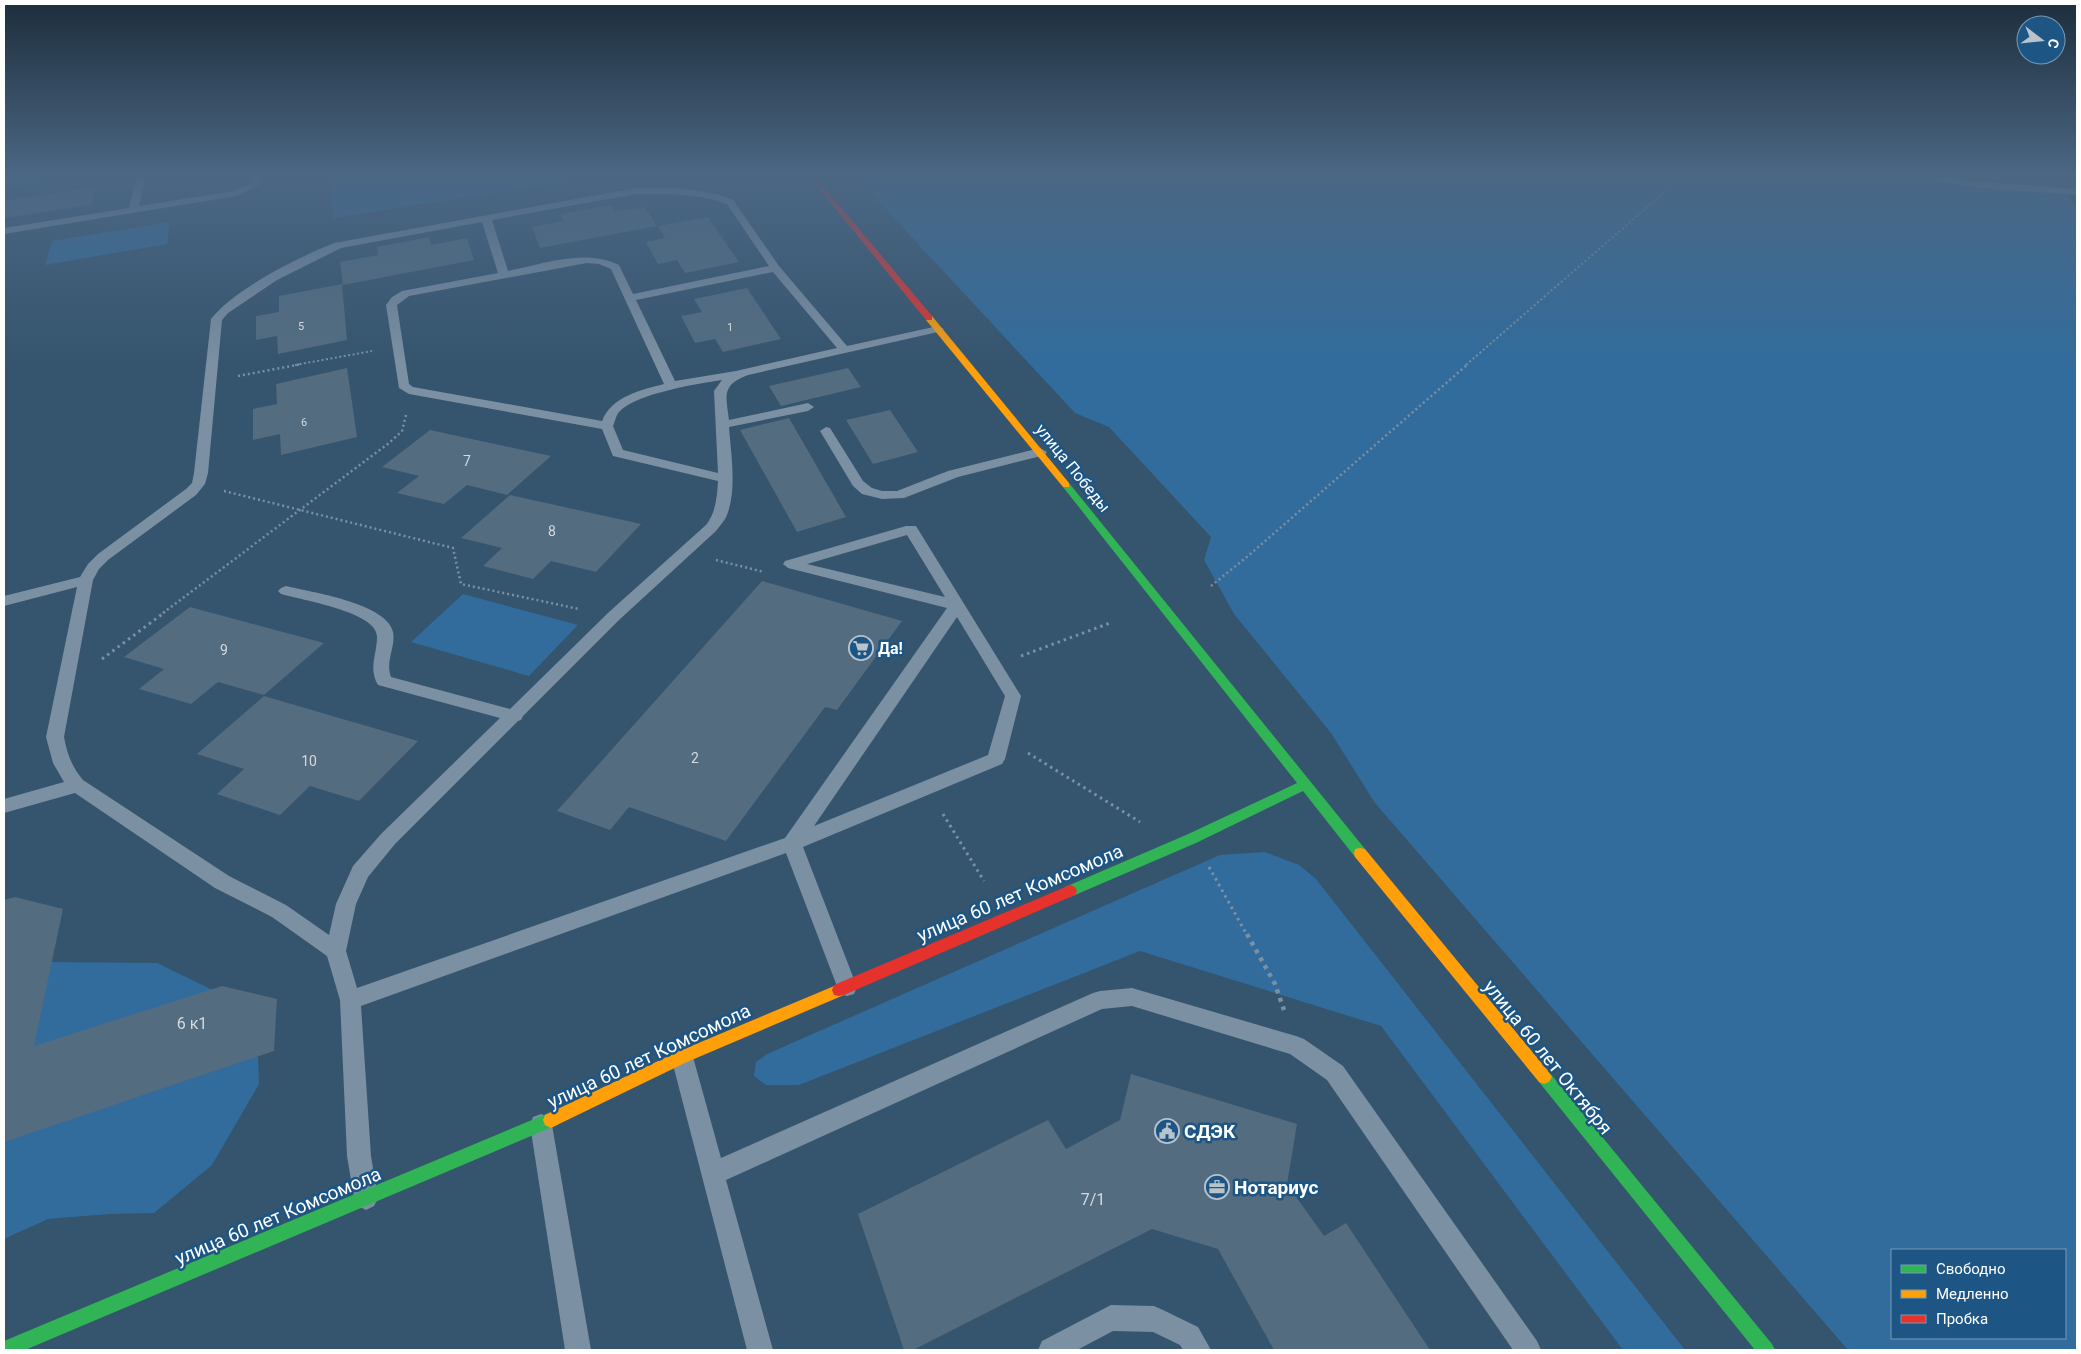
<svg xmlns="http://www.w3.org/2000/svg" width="2081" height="1354" viewBox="0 0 2081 1354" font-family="Roboto,sans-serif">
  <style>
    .green { fill: #316c9c; fill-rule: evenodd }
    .building { fill: #536c80 }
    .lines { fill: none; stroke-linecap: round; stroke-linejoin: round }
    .path-far3 { stroke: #7c90a3; stroke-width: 2; stroke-dasharray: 2 2.5; stroke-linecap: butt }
    .path-far2 { stroke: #7c90a3; stroke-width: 2.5; stroke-dasharray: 2 3; stroke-linecap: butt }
    .path-far1 { stroke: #7c90a3; stroke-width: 3; stroke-dasharray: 2.5 4; stroke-linecap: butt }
    .path { stroke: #7c90a3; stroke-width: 4.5; stroke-dasharray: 4 5; stroke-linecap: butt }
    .lane { fill: #7c90a3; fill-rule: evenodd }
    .fast { fill: #30b455; fill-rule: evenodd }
    .slow { fill: #ff9f0a; fill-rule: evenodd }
    .jam { fill: #e5322d; fill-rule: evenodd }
    .labels { text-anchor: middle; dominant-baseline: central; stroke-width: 5; stroke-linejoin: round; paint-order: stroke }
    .far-number-label { font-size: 11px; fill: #d4dadf }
    .number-label { font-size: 14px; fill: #d4dadf }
    .street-label { font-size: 16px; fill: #fff; stroke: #1d5685 }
    .poi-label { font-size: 16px; font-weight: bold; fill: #fff; stroke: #1d5685; text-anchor: start }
    .near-number-label { font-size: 16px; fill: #d4dadf }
    .near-street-label { font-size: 19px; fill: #fff; stroke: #1d5685 }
    .near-poi-label { font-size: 19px; font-weight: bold; fill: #fff; stroke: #1d5685; text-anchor: start }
  </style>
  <rect width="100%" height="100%" fill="#35546d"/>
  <g class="green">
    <polygon points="4,175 60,175 40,183 4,188"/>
    <polygon points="331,175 607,175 333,218"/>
    <path d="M854 175H1902L2063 190 2077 208V1350H1848L1375 803 1331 733 1234 614 1204 560 1211 537 1109 427 1075 413ZM1892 1250H2065V1338H1892Z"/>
    <polygon points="170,222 167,244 45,265 52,241"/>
    <polygon points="463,594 578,625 529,676 411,642"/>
    <polygon points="1265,852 1299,865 1316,879 1685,1350 1623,1350 1381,1026 1140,951 799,1085 766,1085 754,1076 756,1062 767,1054 1220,855"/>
    <polygon points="48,962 157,963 223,995 257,1029 259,1084 212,1165 154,1213 109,1214 48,1219 4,1239 4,966"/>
  </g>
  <g class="building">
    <polygon points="96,187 91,205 4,218 4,201"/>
    <polygon points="611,205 614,212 645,207 657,226 540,248 532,227 563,221 560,214"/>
    <polygon points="708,217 739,262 685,273 677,260 658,264 646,242 665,238 658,226"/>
    <polygon points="429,237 431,245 467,238 474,260 343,285 340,262 378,255 377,247"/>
    <polygon points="342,284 347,340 278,354 277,336 256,340 256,316 279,312 279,296"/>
    <polygon points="747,288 781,339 723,352 715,339 695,343 681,316 702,312 694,299"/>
    <polygon points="347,368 357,437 281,455 280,434 253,440 253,409 277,404 276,384"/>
    <polygon points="848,368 861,387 781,406 769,386"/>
    <polygon points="890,410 918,452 873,464 846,420"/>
    <polygon points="789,418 846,517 797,532 740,430"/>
    <polygon points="430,430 551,456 507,495 467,485 444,504 397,493 419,476 382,467"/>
    <polygon points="510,495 641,524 596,572 551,561 533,579 483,566 502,548 461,538"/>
    <polygon points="762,581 902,621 837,710 825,707 726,841 629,807 610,830 557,811"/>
    <polygon points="190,607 324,643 264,695 218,682 191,704 139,689 164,669 124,657"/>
    <polygon points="264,696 418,741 359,801 310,786 280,815 217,794 244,769 197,754"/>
    <polygon points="15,897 63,909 34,1046 222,986 277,999 274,1051 4,1142 4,900"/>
    <polygon points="1131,1074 1297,1124 1287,1184 1324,1236 1346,1223 1430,1350 1274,1350 1218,1249 1152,1229 913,1350 904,1350 858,1214 1048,1120 1066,1149 1120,1120"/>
  </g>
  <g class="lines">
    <g class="path-far3">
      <polyline points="295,365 372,351"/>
      <polyline points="1466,365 1684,175"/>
    </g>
    <g class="path-far2">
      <polyline points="238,376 302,364"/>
      <polyline points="224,491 453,548 461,584 579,609"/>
      <polyline points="716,560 764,572"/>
      <polyline points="1211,586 1248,556 1468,364"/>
      <polyline points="163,613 389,443 402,431 406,415"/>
    </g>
    <g class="path-far1">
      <polyline points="1021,656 1110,623"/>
      <polyline points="102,659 165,612"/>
      <polyline points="1028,753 1140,822"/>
      <polyline points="943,814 984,881"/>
      <polyline points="1209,867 1247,935"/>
    </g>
    <polyline class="path" points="1247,934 1275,984 1284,1010"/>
    <g class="lane">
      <polygon points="137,175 146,175 139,206 234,191 251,183 252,175 260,175 261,184 236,196 4,234 4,228 129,208"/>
      <polygon points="1913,175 1933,175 1973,181 2077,189 2077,195 1973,187 1918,178"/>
      <path d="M636 188H679L717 194 733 200 779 266 847 346 938 326 944 329 938 332 748 375C721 385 726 396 729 420L808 403 814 407 808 411 729 427C731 454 737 489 727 515 725 520 720 526 716 531L619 620 523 716 521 720 518 721 395 844 368 877 356 904 346 951 357 988 785 838 947 608 788 568 783 564 785 561 906 526H916L1021 696 1005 759 1002 764 803 847 857 987 854 994 847 996 840 994 786 853 361 1006 371 1156 378 1198 374 1206 366 1210 358 1206 354 1198 347 1156 340 1000 327 956 272 917 215 888 75 793 4 813V799L64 782 53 763 46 737 77 587 4 606V596L80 577 88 564 98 554 186 489 192 483 194 473 211 319C234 289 299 257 334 243ZM636 194C667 194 698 193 727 204L769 266 633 294 619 265C586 248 542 264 508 271L492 220ZM482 222 498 273 402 291 392 297 386 305 399 388 409 394 602 429 613 456 718 481C717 497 716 512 706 525L609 612 510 709 391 677C385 661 396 647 393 632 387 603 310 592 286 586L281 588 278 591 281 594C301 600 378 612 377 637 377 655 368 668 378 685L500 718 381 834 353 866 336 904 329 935 286 905 229 876 83 780C72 767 67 754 64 737L93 580 99 569 108 560 196 495 205 484 208 473 222 320 228 313 277 280 341 248ZM587 263 599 264 611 269 664 384C641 390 612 396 602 421L413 387 409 384 397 305 409 296ZM773 272 837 348 736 371 675 381 636 300ZM722 380 714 391 718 473 623 450 613 426C615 422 616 415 619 412 637 393 697 384 722 380ZM907 535 945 597 807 564ZM957 617 1005 696 988 755 814 826Z"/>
      <polygon points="826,427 830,428 863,481 872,488 882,491 897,491 948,471 1040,448 1047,452 1045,455 958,477 904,498 882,499 862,494 853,486 820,431"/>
      <polygon points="1132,988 1296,1036 1304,1039 1343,1066 1537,1341 1541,1350 1513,1350 1327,1080 1290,1054 1132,1006 1102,1009 726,1180 773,1350 747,1350 671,1057 674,1050 682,1047 690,1050 693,1057 721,1158 1093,993 1100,991"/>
      <polygon points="541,1114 549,1117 552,1125 591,1350 565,1350 530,1125 533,1117"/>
      <polygon points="1111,1305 1154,1306 1163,1310 1198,1327 1211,1350 1183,1350 1180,1345 1153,1332 1113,1331 1077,1350 1038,1350 1042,1341"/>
    </g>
    <g class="fast">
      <polygon points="1066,482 1069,483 1365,849 1366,853 1365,857 1360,858 1355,857 1303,791 1196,843 1075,895 1070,897 1065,895 1063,891 1065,887 1186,835 1297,783 1063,487 1063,483"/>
      <polygon points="1544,1070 1549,1072 1772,1344 1775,1350 1755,1350 1539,1082 1536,1077 1539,1072"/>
      <polygon points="551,1112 557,1115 559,1120 557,1125 25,1350 4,1350 4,1341"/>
    </g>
    <g class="slow">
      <polygon points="926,316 932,316 1069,483 1069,487 1063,487 926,320"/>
      <polygon points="1360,848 1365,849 1549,1072 1552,1077 1549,1082 1544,1084 1539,1082 1355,857 1354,853 1355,849"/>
      <polygon points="839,984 844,985 846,990 844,995 687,1062 557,1125 551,1128 545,1125 543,1120 545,1115 677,1052"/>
    </g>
    <g class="jam">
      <polygon points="808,175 814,175 932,316 932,320 926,320"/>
      <polygon points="1070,885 1075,887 1077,891 1075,895 844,995 839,996 834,995 832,990 834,985"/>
    </g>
  </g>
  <linearGradient id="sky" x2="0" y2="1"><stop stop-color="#1d2e3c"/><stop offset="0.48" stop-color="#4b6784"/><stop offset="1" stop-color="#4b6784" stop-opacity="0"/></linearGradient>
  <rect width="2081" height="364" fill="url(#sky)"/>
  <defs>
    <symbol id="supermarket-ring" viewBox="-11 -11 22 22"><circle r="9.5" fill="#1d5685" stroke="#b8c3cc" stroke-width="1.5"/><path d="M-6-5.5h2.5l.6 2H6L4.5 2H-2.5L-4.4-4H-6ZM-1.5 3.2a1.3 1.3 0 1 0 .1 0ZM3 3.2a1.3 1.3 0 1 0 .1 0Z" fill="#b8c3cc"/></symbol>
    <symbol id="civic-ring" viewBox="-11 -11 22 22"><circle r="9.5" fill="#1d5685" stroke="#b8c3cc" stroke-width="1.5"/><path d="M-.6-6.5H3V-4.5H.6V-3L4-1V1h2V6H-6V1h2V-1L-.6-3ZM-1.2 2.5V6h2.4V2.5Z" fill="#b8c3cc"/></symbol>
    <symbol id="office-ring" viewBox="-11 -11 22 22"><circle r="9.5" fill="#1d5685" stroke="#b8c3cc" stroke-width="1.5"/><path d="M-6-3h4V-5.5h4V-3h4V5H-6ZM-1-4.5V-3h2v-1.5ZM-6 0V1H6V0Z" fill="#b8c3cc"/></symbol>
  </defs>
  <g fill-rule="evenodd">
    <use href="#supermarket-ring" x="847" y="634" width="28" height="28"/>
    <use href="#civic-ring" x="1153" y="1117" width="28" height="28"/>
    <use href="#office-ring" x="1203" y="1173" width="28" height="28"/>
  </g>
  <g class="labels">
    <g class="far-number-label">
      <text x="301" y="326">5</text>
      <text x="730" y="327">1</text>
      <text x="304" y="422">6</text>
    </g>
    <g class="number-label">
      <text x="467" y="461">7</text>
      <text x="552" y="531">8</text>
      <text x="224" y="650">9</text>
      <text x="695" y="758">2</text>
      <text x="309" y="761">10</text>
    </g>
    <g class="street-label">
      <text transform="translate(1073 468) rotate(51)">улица Победы</text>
    </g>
    <g class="poi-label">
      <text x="878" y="648">Да!</text>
    </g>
    <g class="near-number-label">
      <text x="192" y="1023">6 к1</text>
      <text x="1093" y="1199">7/1</text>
    </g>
    <g class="near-street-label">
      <text transform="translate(1020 893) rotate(-23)">улица 60 лет Комсомола</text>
      <text transform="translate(649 1056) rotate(-25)">улица 60 лет Комсомола</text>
      <text transform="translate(1548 1057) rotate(51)">улица 60 лет Октября</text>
      <text transform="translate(278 1216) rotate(-23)">улица 60 лет Комсомола</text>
    </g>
    <g class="near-poi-label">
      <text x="1184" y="1131">СДЭК</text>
      <text x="1234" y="1187">Нотариус</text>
    </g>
  </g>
  <rect width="2081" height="1354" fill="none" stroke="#ffffff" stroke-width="10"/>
  <rect x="1891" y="1249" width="175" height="90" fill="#1d5685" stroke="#779ab6"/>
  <rect x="1901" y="1265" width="25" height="8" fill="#30b455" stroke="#779ab6"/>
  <text x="1936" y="1274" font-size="15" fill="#ffffff">Свободно</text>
  <rect x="1901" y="1290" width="25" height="8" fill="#ff9f0a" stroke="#779ab6"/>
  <text x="1936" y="1299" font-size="15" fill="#ffffff">Медленно</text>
  <rect x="1901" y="1315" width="25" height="8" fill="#e5322d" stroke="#779ab6"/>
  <text x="1936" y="1324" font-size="15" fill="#ffffff">Пробка</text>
  <g transform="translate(2041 40) rotate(106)"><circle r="24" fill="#1d5685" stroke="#779ab6"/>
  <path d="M0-4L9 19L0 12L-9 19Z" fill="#b8c3cc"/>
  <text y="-8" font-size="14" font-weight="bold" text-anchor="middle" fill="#ffffff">С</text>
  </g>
</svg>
